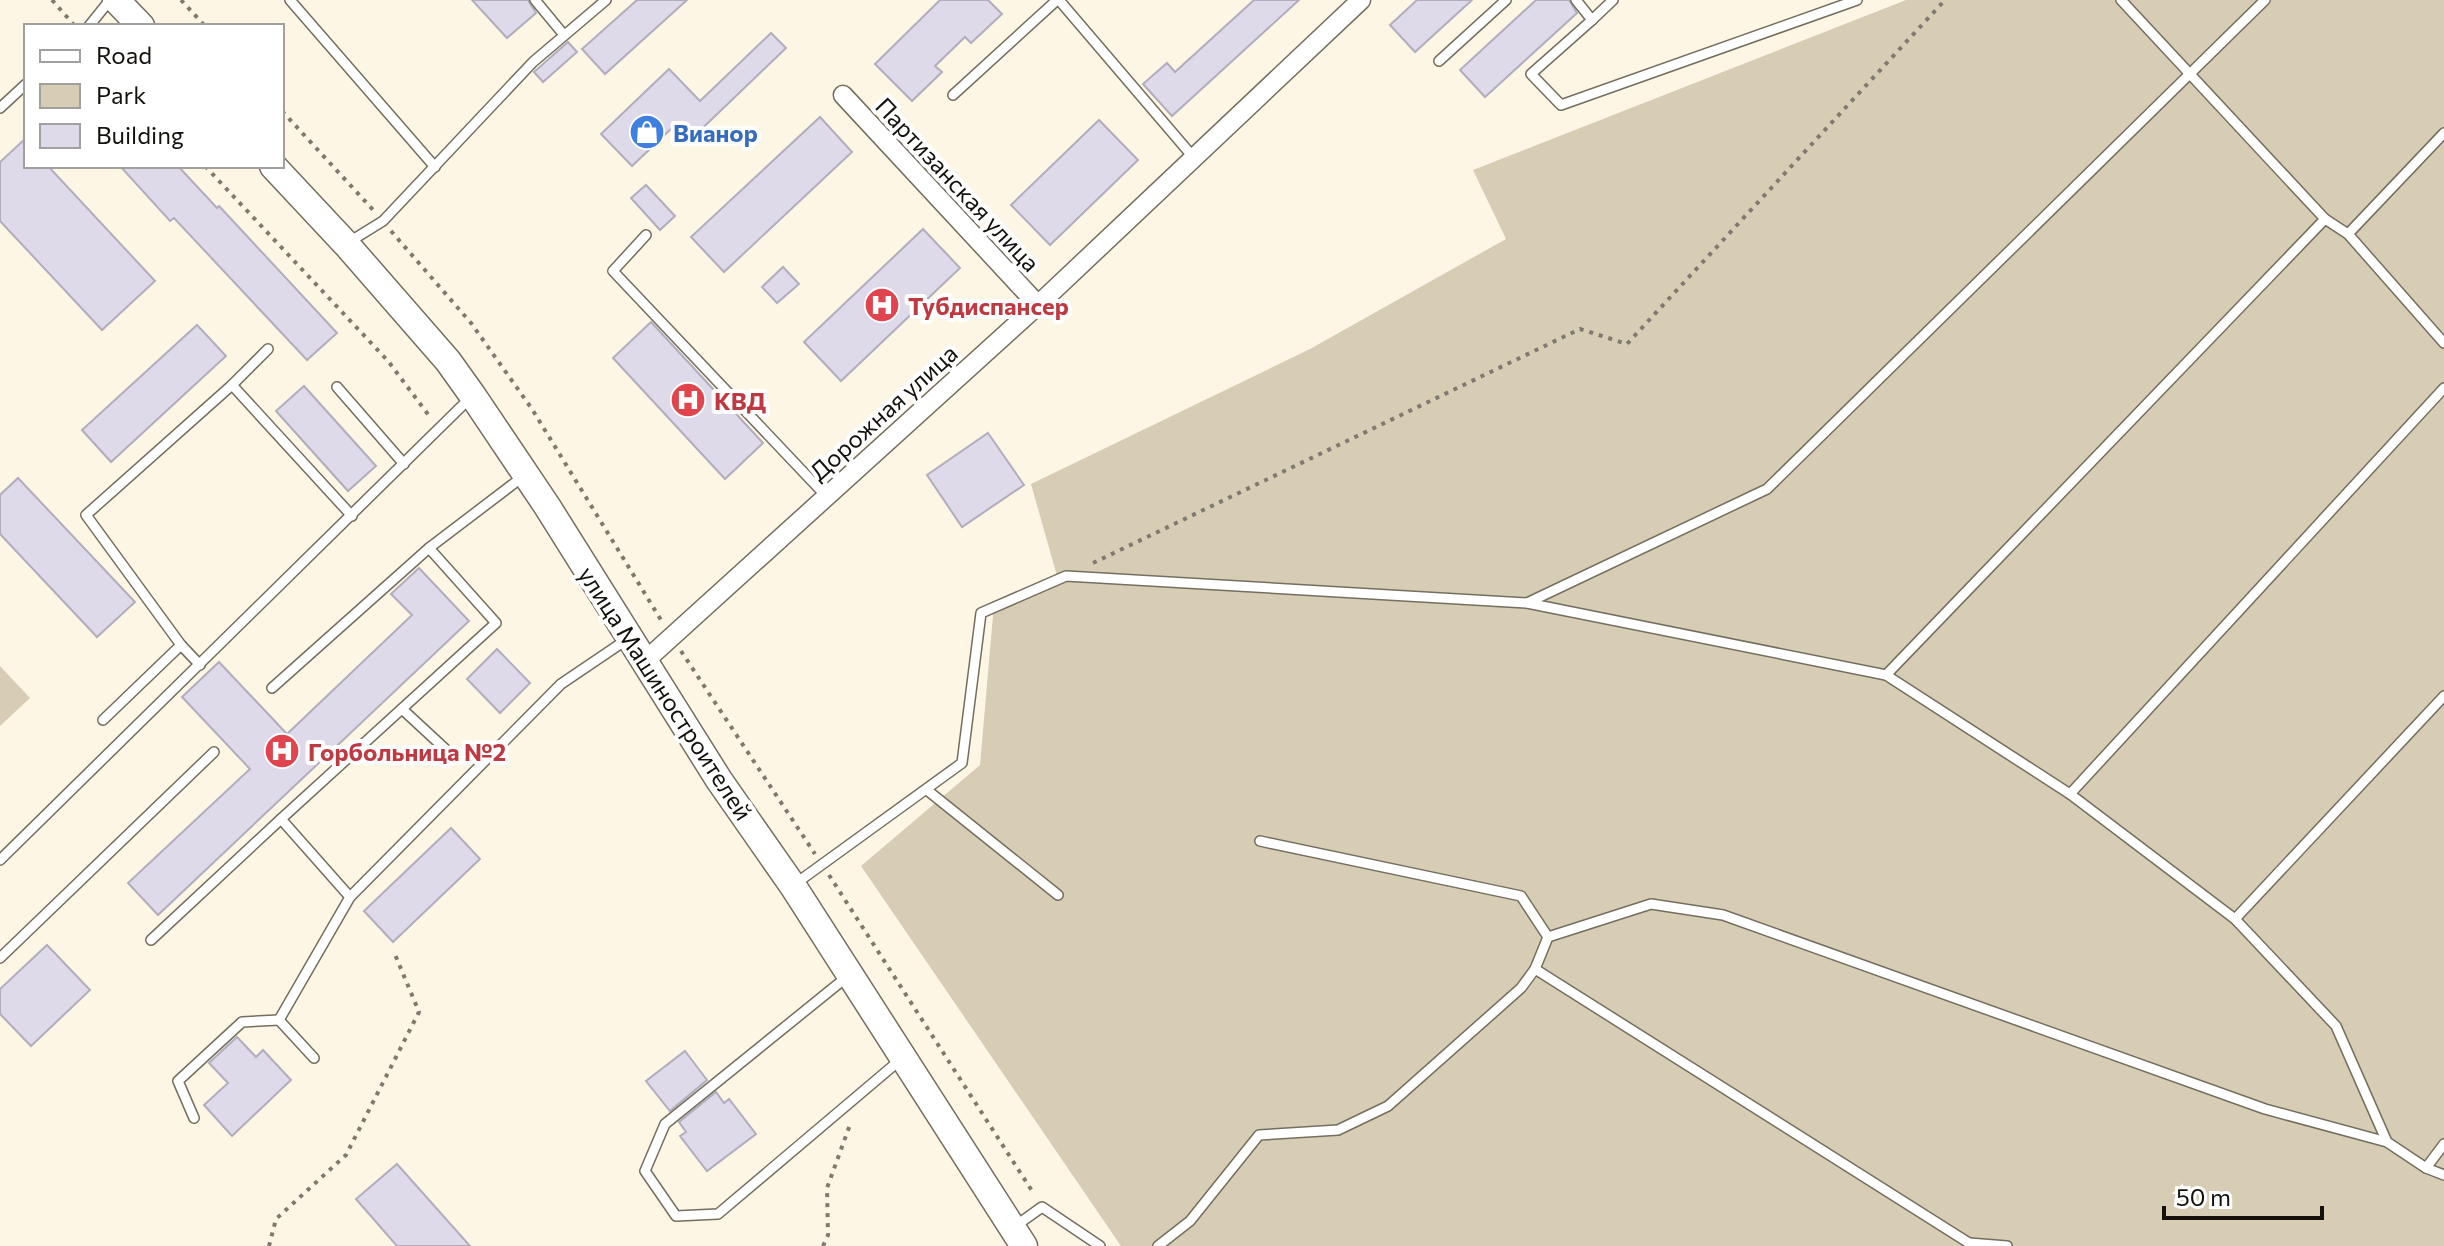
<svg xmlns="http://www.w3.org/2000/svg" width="2444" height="1246" viewBox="0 0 2444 1246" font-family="Commissioner,sans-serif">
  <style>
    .green { fill: #d7cdb4 }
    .building { fill: #dedaea; stroke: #b1adbd; stroke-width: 2 }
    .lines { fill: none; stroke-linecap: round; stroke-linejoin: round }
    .lane-casing { stroke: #746e5f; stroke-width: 12 }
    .street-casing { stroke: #746e5f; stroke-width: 21 }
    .secondary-casing { stroke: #746e5f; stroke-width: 29 }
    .path { stroke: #7f7a6f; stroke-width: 4; stroke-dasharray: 4 6; stroke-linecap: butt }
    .lane { stroke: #fff; stroke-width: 9 }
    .street { stroke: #fff; stroke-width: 18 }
    .secondary { stroke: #fff; stroke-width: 26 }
    .labels { text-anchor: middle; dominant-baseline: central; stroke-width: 8; stroke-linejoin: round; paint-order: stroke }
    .shop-label { font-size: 24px; font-weight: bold; fill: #366cbe; stroke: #fff; text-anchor: start }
    .street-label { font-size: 24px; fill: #13110b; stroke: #fff }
    .health-label { font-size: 24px; font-weight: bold; fill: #be3a42; stroke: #fff; text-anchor: start }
  </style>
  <rect width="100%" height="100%" fill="#fdf6e5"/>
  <g class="green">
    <polygon points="1906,0 2444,0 2444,1246 1121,1246 861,866 980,765 994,604 1057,576 1031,484 1310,349 1506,239 1473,170"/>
    <polygon points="0,666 30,698 0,726"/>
  </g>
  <g class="building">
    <polygon points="472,0 528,0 536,13 507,38"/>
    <polygon points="637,0 687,0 605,74 582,49"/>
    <polygon points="940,0 988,0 1002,14 971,43 965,37 935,66 942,72 912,101 875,64"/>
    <polygon points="1254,0 1299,0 1172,116 1143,84 1167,63 1175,72"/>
    <polygon points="1417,0 1472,0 1415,52 1390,25"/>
    <polygon points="1536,0 1569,0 1577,13 1485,97 1460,70"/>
    <polygon points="771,33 786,48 688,142 673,127 632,166 601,134 669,69 700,101"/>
    <polygon points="568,42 577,52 543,82 534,72"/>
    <polygon points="820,117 852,152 724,272 691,237"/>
    <polygon points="1099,120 1138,160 1050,245 1011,205"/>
    <polygon points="26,138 26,166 48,166 155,281 102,330 0,221 0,162"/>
    <polygon points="120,166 178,166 217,208 219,206 337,333 307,360 174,218 170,221"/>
    <polygon points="646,185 675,216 660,230 631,198"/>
    <polygon points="923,229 960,268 841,381 804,342"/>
    <polygon points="783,267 799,284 777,303 762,287"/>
    <polygon points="651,322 763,443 725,479 613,358"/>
    <polygon points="197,325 226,356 111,462 82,430"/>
    <polygon points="304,386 376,466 348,491 276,411"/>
    <polygon points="988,433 1024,485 962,527 927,475"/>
    <polygon points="18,478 135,602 97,637 0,534 0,495"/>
    <polygon points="419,568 469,621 158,915 128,883 250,769 182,697 219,662 287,734 412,615 391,594"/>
    <polygon points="497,649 530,683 500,713 467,679"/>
    <polygon points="451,828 480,859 393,942 364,911"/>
    <polygon points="47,945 90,990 31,1046 0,1014 0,989"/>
    <polygon points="237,1037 256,1057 263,1050 291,1080 232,1136 204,1105 228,1083 209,1063"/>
    <polygon points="685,1051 707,1080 670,1111 646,1081"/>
    <polygon points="716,1092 724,1103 729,1099 756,1134 707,1171 680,1136 686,1132 679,1122"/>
    <polygon points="397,1164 470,1246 397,1246 356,1199"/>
  </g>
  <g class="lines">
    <defs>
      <g id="lane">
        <polyline points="290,0 435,167"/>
        <polyline points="535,0 564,35"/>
        <polyline points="1059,0 1194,158"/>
        <polyline points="1576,0 1592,20 1613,0"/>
        <polyline points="2121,0 2325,219 2348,234 2444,343"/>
        <polyline points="1592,20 1531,74 1561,105 1857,0"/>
        <polyline points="89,26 110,0"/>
        <polyline points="1439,61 1506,0"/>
        <polyline points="953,95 1057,0"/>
        <polyline points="0,108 26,84"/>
        <polyline points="2348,234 2444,133"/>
        <polyline points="646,235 613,271 826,496"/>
        <polyline points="349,242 383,221 533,62 606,0"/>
        <polyline points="232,385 268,349"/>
        <polyline points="337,387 404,464"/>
        <polyline points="1527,603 1767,489 2265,0"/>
        <polyline points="181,645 86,515 232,385 352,516"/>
        <polyline points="1886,675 2325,219"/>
        <polyline points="272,688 429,548 525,475"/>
        <polyline points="402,709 455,758"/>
        <polyline points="103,720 181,645 200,665"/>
        <polyline points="927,790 1058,895"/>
        <polyline points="2070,794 2444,388"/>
        <polyline points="281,819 496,623 429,548"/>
        <polyline points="1260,841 1521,896 1548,937"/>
        <polyline points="0,860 470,398"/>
        <polyline points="795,884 962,763 981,613 1066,576 1527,603 1886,675 2070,794 2235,919 2336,1026 2387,1142 2426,1168 2444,1175"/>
        <polyline points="2235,919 2444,696"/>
        <polyline points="151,940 281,819 350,897"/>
        <polyline points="0,958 214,752"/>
        <polyline points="1535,969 1969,1243 1969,1246"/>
        <polyline points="848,976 665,1124 645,1171 676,1216 718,1214 900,1060"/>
        <polyline points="314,1058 279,1020 350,897 561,684 626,640"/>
        <polyline points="194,1118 178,1081 242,1022 279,1020"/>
        <polyline points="2426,1168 2444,1144"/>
        <polyline points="1014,1227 1042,1207 1100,1246"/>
        <polyline points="1969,1243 2007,1246"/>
        <polyline points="1158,1246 1190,1221 1259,1135 1338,1130 1388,1106 1521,988 1535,969 1548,937 1651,904 1723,915 2265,1109 2387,1142"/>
      </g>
      <g id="street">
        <polyline points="843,95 1038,305"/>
        <polyline points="645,661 1038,305 1361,0"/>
      </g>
      <g id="secondary">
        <polyline points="116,0 141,26"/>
        <polyline points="273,166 346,244 448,361 473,396 547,506 719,780 793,886 1024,1246"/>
      </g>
    </defs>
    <use href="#lane" class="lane-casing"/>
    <use href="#street" class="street-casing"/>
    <use href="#secondary" class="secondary-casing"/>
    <g class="path">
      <polyline points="52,0 74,25"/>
      <polyline points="181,0 205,26"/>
      <polyline points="282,111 375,212"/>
      <polyline points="205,166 388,361 430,417"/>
      <polyline points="391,231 471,323 532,409 661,620"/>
      <polyline points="1093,563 1580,329 1627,344 1945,0"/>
      <polyline points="681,651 815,854"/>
      <polyline points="829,875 1034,1194"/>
      <polyline points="269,1246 276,1219 346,1155 419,1012 394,952"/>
      <polyline points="823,1246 828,1235 827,1188 851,1122"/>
    </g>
    <use href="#lane" class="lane"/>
    <use href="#street" class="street"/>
    <use href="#secondary" class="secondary"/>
  </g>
  <defs>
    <symbol id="shop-disc" viewBox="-11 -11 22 22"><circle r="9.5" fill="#3f7fe0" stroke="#fff"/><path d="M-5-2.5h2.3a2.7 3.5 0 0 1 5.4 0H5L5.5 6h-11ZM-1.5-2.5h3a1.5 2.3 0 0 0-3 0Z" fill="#fff"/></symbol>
    <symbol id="hospital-disc" viewBox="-11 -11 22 22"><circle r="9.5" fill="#e0444e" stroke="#fff"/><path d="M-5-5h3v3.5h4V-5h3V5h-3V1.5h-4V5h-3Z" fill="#fff"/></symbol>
  </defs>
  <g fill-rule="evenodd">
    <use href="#shop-disc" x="627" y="112" width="40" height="40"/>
    <use href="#hospital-disc" x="862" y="285" width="40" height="40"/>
    <use href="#hospital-disc" x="668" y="380" width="40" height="40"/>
    <use href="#hospital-disc" x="262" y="731" width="40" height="40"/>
  </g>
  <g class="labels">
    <g class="shop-label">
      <text x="673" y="132">Вианор</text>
    </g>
    <g class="street-label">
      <text transform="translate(958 184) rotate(47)">Партизанская улица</text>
      <text transform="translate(883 412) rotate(-42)">Дорожная улица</text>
      <text transform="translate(666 693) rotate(57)">улица Машиностроителей</text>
    </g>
    <g class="health-label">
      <text x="908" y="305">Тубдиспансер</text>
      <text x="714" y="400">КВД</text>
      <text x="308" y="751">Горбольница №2</text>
    </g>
  </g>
  <rect x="24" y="24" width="260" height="144" fill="#ffffff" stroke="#a1a09d" stroke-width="2"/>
  <rect x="40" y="50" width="40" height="12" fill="#ffffff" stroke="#a1a09d" stroke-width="2"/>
  <text x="96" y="64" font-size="24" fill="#13110b">Road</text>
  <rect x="40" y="84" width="40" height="24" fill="#d7cdb4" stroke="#a1a09d" stroke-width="2"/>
  <text x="96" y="104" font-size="24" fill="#13110b">Park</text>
  <rect x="40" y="124" width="40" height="24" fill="#dedaea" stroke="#a1a09d" stroke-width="2"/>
  <text x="96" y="144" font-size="24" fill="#13110b">Building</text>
  <path d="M2164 1206v12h158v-12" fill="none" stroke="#13110b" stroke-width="4"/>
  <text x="2176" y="1206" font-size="24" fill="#13110b" stroke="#ffffff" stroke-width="6" paint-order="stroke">50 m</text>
</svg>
